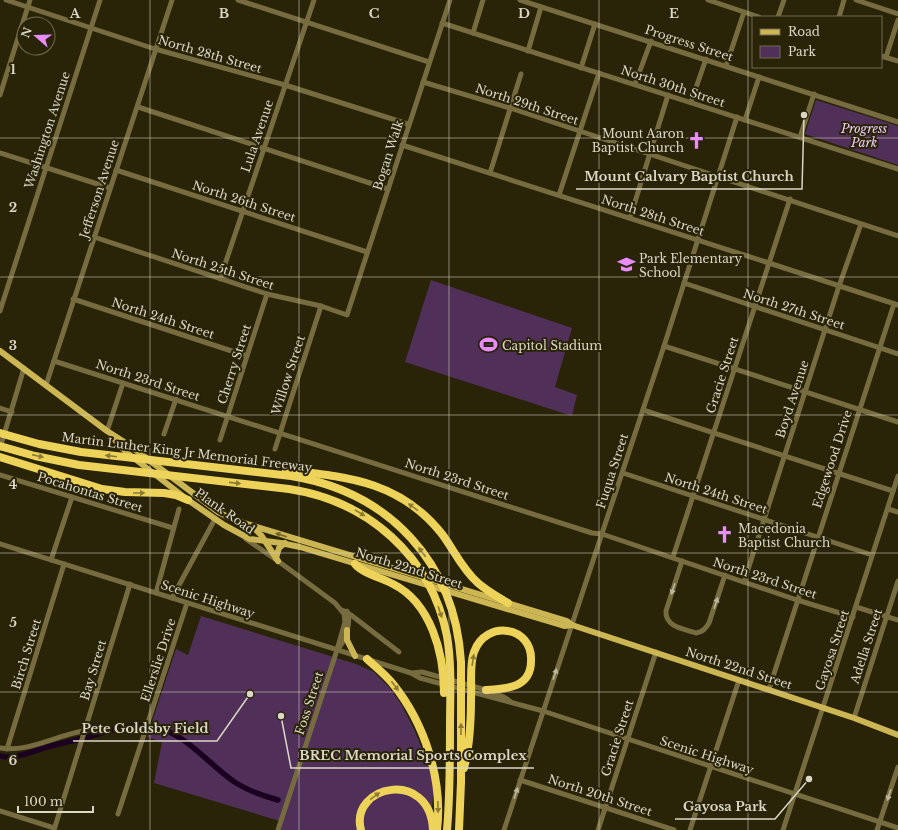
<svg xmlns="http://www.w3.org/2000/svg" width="898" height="830" viewBox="0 0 898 830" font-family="'Libre Baskerville',serif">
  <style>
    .green { fill: #503058 }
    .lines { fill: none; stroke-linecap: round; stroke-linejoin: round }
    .canal { stroke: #1b0022; stroke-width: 5.5 }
    .minor { stroke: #766c40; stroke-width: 5 }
    .major { stroke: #ccb654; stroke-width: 6 }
    .highway { stroke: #eed35a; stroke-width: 8 }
    .oneway { fill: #8c7b30 }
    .oneway2 { fill: #72652a }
    .oneway3 { fill: #bdb79e }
    .grid { fill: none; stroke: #dbd7c7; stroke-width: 1; stroke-opacity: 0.55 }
    .labels { text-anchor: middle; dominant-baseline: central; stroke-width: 4; stroke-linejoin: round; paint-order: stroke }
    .street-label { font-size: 12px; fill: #dbd7c7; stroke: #292307 }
    .park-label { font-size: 12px; font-style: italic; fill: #eeccf6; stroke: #292307 }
    .poi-label { font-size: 12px; fill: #dbd7c7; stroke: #292307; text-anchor: start }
    .grid-label { font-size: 13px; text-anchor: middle; font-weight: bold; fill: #dbd7c7; stroke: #292307; stroke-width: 4; stroke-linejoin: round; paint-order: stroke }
    .leader { fill: none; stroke: #dbd7c7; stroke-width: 1.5 }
    .callout-dot { fill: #dbd7c7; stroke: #292307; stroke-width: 1.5 }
    .callout-label { font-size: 13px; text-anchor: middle; font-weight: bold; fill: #dbd7c7; stroke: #292307; stroke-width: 4; stroke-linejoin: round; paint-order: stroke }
  </style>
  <rect width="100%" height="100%" fill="#292307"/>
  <g class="green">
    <polygon points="816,100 898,126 898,165 805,134"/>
    <polygon points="431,280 572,328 555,387 577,395 572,416 405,362"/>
    <polygon points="201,616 356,664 374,672 389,687 401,704 414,729 425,756 434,783 430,830 281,830 283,822 154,783 162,742 147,737 176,649 188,655"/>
  </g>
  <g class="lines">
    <path class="canal" d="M0 756C15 760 33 751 47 747 62 743 77 740 91 736 113 730 130 723 154 727 185 732 210 766 236 783 249 791 263 796 278 800"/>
    <g class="minor">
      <polyline points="6,0 155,49 285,85 408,124"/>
      <polyline points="238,0 429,62"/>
      <polyline points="520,0 898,122"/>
      <polyline points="708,0 759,17"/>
      <polyline points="856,0 898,14"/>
      <polyline points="778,17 784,0"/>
      <polyline points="839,17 844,0"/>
      <polyline points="442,23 898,169"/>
      <polyline points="473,33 483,0"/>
      <polyline points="528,51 541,7"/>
      <polyline points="881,56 898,61"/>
      <polyline points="886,57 898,20"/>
      <polyline points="726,66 744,12"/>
      <polyline points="581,68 595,24"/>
      <polyline points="423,82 510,108 898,236"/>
      <polyline points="635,84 651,41"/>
      <polyline points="0,95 30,0"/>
      <polyline points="691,102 706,59"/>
      <polyline points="138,107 388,189"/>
      <polyline points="745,120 759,77"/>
      <polyline points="800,137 814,94"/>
      <polyline points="402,145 769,263 898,305"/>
      <polyline points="0,153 110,188"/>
      <polyline points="116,170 367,252"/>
      <polyline points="490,173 521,74"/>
      <polyline points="559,195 599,73"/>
      <polyline points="630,218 668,95"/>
      <polyline points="94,237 267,294 321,306 347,315 450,0"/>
      <polyline points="220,279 314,0"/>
      <polyline points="684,283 898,354"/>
      <polyline points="73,299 247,356"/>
      <polyline points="0,311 100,0"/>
      <polyline points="664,346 898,422"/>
      <polyline points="54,361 592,533 602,534 797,600 853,617"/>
      <polyline points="46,385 172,0"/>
      <polyline points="0,408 12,412"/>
      <polyline points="643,410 893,491"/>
      <polyline points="107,431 123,383"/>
      <polyline points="164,434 176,399"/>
      <polyline points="220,440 267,294"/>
      <polyline points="0,448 24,368"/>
      <polyline points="275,449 321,306"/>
      <polyline points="623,473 872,555"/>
      <polyline points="0,475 173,528"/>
      <polyline points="888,509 898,512"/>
      <polyline points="246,539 278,561 335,603 344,614 345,622 337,650 278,830"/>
      <polyline points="0,544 411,673 420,678 543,711 898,828"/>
      <polyline points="673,557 790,199"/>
      <polyline points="51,560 72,497"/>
      <path d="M682 561 666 611C665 627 684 629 696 633 703 632 706 628 709 623L725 575"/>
      <polyline points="744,582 839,286 861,224"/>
      <polyline points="156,593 179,509"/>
      <polyline points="172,598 215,519"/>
      <polyline points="856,607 898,620"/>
      <polyline points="342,610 351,615 399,652"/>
      <path d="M337 650C345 642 352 622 347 611"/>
      <polyline points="412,673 422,672 486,690 504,697 510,701"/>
      <polyline points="769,689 894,304"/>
      <polyline points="854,718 898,581"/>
      <path d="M0 748C28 753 56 735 84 731"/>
      <polyline points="7,749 64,564"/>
      <polyline points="520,780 674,830"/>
      <polyline points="0,811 54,828"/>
      <polyline points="118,814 187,603"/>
      <polyline points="54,830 130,584"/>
      <polyline points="504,830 664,346 737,117"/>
      <polyline points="598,830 656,652"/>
      <polyline points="690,830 739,680"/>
      <polyline points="783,830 898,476"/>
      <polyline points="877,830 898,767"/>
    </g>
    <g class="major">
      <polyline points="0,351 107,431 129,445 218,512 234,520 567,621 572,625 854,718 898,735"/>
      <polyline points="112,437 126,452 188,500 224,525 250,539 281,543 300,547 561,625 565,626 572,625"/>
      <polyline points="254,528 261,535 278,561"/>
      <polyline points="276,558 279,548 285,543"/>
      <polyline points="347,630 347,640 355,656"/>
    </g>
    <g class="highway">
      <path d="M0 433 39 444 81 452 291 476C389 492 455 562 461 662V782L459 830"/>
      <path d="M0 446 35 456 79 465 289 489C368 501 431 556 447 636 452 666 450 697 450 727 450 761 450 796 447 830"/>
      <polyline points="0,457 102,489 125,492 164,493 176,495 188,500"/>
      <path d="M286 470C348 477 400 481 442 534 454 550 462 569 478 583 487 591 498 597 508 603"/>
      <path d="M355 564C362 573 382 578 393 584 431 603 444 653 444 693"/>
      <path d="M367 659C376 667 386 675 393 684 425 724 443 780 437 830"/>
      <path d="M464 768C470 745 471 721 471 698 472 683 469 666 474 652 486 619 533 626 531 661 531 688 506 689 486 690"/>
      <path d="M361 830C349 785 430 768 433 830"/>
    </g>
  </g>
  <defs><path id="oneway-solid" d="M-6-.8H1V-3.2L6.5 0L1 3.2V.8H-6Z"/></defs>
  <g class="oneway">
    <use href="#oneway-solid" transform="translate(38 456) rotate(13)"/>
    <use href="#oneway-solid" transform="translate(111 456) rotate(-173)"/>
    <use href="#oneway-solid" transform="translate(235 483) rotate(6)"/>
    <use href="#oneway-solid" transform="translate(139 493)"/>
    <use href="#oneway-solid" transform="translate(413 507) rotate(-144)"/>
    <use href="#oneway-solid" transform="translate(360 513) rotate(31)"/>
    <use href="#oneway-solid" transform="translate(422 552) rotate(-127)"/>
    <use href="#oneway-solid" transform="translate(440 612) rotate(72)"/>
    <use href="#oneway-solid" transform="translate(473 660) rotate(-81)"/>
    <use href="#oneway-solid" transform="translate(395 686) rotate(53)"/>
    <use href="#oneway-solid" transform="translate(461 729) rotate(-90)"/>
    <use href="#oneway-solid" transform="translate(375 796) rotate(-36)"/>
    <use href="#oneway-solid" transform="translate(438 807) rotate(89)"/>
  </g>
  <use class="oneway2" href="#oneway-solid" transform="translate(281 535) rotate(-163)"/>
  <g class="oneway3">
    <use href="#oneway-solid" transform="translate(673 589) rotate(108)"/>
    <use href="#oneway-solid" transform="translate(716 603) rotate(-71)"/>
    <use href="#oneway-solid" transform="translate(555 674) rotate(-72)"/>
    <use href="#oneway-solid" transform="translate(516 793) rotate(-72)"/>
    <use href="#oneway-solid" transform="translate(889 795) rotate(108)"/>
  </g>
  <path class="grid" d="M150 0V830M299 0V830M449 0V830M599 0V830M748 0V830M0 138H898M0 277H898M0 415H898M0 553H898M0 692H898"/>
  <defs>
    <symbol id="church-bare" viewBox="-9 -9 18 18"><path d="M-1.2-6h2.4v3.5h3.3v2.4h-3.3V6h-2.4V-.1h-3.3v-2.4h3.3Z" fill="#e98dfe" stroke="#292307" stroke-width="2.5" paint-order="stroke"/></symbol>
    <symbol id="school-bare" viewBox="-9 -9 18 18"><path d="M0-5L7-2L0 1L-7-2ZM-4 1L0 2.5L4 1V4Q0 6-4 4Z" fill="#e98dfe" stroke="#292307" stroke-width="2.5" paint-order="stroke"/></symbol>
    <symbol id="stadium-bare" viewBox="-9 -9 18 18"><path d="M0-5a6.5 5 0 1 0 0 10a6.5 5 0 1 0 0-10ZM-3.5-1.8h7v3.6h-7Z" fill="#e98dfe" stroke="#292307" stroke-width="2.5" paint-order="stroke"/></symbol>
  </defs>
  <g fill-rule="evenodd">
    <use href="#church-bare" x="684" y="128" width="25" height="25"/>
    <use href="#school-bare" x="614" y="252" width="25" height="25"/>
    <use href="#stadium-bare" x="476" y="332" width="25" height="25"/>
    <use href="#church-bare" x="712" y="522" width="25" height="25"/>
  </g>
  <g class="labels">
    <g class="street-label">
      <text transform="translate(689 43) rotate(18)">Progress Street</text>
      <text transform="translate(210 54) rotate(16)">North 28th Street</text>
      <text transform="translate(673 86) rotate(18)">North 30th Street</text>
      <text transform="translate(527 104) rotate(18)">North 29th Street</text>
      <text transform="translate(47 130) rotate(-72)">Washington Avenue</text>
      <text transform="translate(257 136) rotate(-71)">Lula Avenue</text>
      <text transform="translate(388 155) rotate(-72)">Bogan Walk</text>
      <text transform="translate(99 189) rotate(-72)">Jefferson Avenue</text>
      <text transform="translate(244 201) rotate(18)">North 26th Street</text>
      <text transform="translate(653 215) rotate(18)">North 28th Street</text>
      <text transform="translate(223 269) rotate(18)">North 25th Street</text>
      <text transform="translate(794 309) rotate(18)">North 27th Street</text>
      <text transform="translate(163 318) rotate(18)">North 24th Street</text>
      <text transform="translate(234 364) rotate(-72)">Cherry Street</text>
      <text transform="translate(288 375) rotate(-72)">Willow Street</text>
      <text transform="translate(722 375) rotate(-72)">Gracie Street</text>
      <text transform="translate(148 380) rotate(18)">North 23rd Street</text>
      <text transform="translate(792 399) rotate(-72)">Boyd Avenue</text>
      <text transform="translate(187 452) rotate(7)">Martin Luther King Jr Memorial Freeway</text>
      <text transform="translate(832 459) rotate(-72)">Edgewood Drive</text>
      <text transform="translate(612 471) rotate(-72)">Fuqua Street</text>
      <text transform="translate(457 479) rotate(18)">North 23rd Street</text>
      <text transform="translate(90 492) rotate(17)">Pocahontas Street</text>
      <text transform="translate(716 493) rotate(18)">North 24th Street</text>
      <text transform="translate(225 511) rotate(35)">Plank Road</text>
      <text transform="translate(409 568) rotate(17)">North 22nd Street</text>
      <text transform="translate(765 578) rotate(18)">North 23rd Street</text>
      <text transform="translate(208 599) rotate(18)">Scenic Highway</text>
      <text transform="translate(866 646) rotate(-72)">Adella Street</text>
      <text transform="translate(832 650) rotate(-72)">Gayosa Street</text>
      <text transform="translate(26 654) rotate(-73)">Birch Street</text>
      <text transform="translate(158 660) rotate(-72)">Ellerslie Drive</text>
      <text transform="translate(739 668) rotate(18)">North 22nd Street</text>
      <text transform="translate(93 670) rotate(-73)">Bay Street</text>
      <text transform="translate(309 703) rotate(-72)">Foss Street</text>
      <text transform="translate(617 738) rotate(-72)">Gracie Street</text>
      <text transform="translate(707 755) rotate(18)">Scenic Highway</text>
      <text transform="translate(600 795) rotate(18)">North 20th Street</text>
    </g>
    <g class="park-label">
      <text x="864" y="128">Progress<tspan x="864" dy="14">Park</tspan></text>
    </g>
    <g class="poi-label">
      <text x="684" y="133" text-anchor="end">Mount Aaron<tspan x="684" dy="14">Baptist Church</tspan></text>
      <text x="639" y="258">Park Elementary<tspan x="639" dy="14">School</tspan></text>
      <text x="502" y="345">Capitol Stadium</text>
      <text x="738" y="528">Macedonia<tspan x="738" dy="14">Baptist Church</tspan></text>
    </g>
  </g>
  <g class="grid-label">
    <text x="75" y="18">A</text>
    <text x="224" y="18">B</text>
    <text x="374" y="18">C</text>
    <text x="524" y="18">D</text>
    <text x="674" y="18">E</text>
    <text x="13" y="74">1</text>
    <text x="13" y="212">2</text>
    <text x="13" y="350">3</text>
    <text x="13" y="489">4</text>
    <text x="13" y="627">5</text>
    <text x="13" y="765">6</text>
  </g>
  <path class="leader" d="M804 115L802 189H576M250 694L217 741H73M281 716L291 768H534M809 779L775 819H675"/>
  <g class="callout-dot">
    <circle cx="804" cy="115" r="4"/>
    <circle cx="250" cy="694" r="4"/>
    <circle cx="281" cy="716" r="4"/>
    <circle cx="809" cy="779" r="4"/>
  </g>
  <g class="callout-label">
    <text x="689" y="181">Mount Calvary Baptist Church</text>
    <text x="145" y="733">Pete Goldsby Field</text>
    <text x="413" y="760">BREC Memorial Sports Complex</text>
    <text x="725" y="811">Gayosa Park</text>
  </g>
  <rect x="752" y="16" width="130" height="52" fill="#292307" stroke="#706b54"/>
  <rect x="760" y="29" width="20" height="6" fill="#ccb654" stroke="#706b54"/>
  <text x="788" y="36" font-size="12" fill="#dbd7c7">Road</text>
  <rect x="760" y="46" width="20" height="12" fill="#503058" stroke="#706b54"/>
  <text x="788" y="56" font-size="12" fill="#dbd7c7">Park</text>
  <g transform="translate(36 36) rotate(290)"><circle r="19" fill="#292307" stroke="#706b54"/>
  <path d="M0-3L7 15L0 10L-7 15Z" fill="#e98dfe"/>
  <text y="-6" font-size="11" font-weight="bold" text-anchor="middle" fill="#dbd7c7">N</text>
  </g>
  <path d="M18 806v6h75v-6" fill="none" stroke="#dbd7c7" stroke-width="2"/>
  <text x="24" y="806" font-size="12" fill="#dbd7c7" stroke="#292307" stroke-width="3" paint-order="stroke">100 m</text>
</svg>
